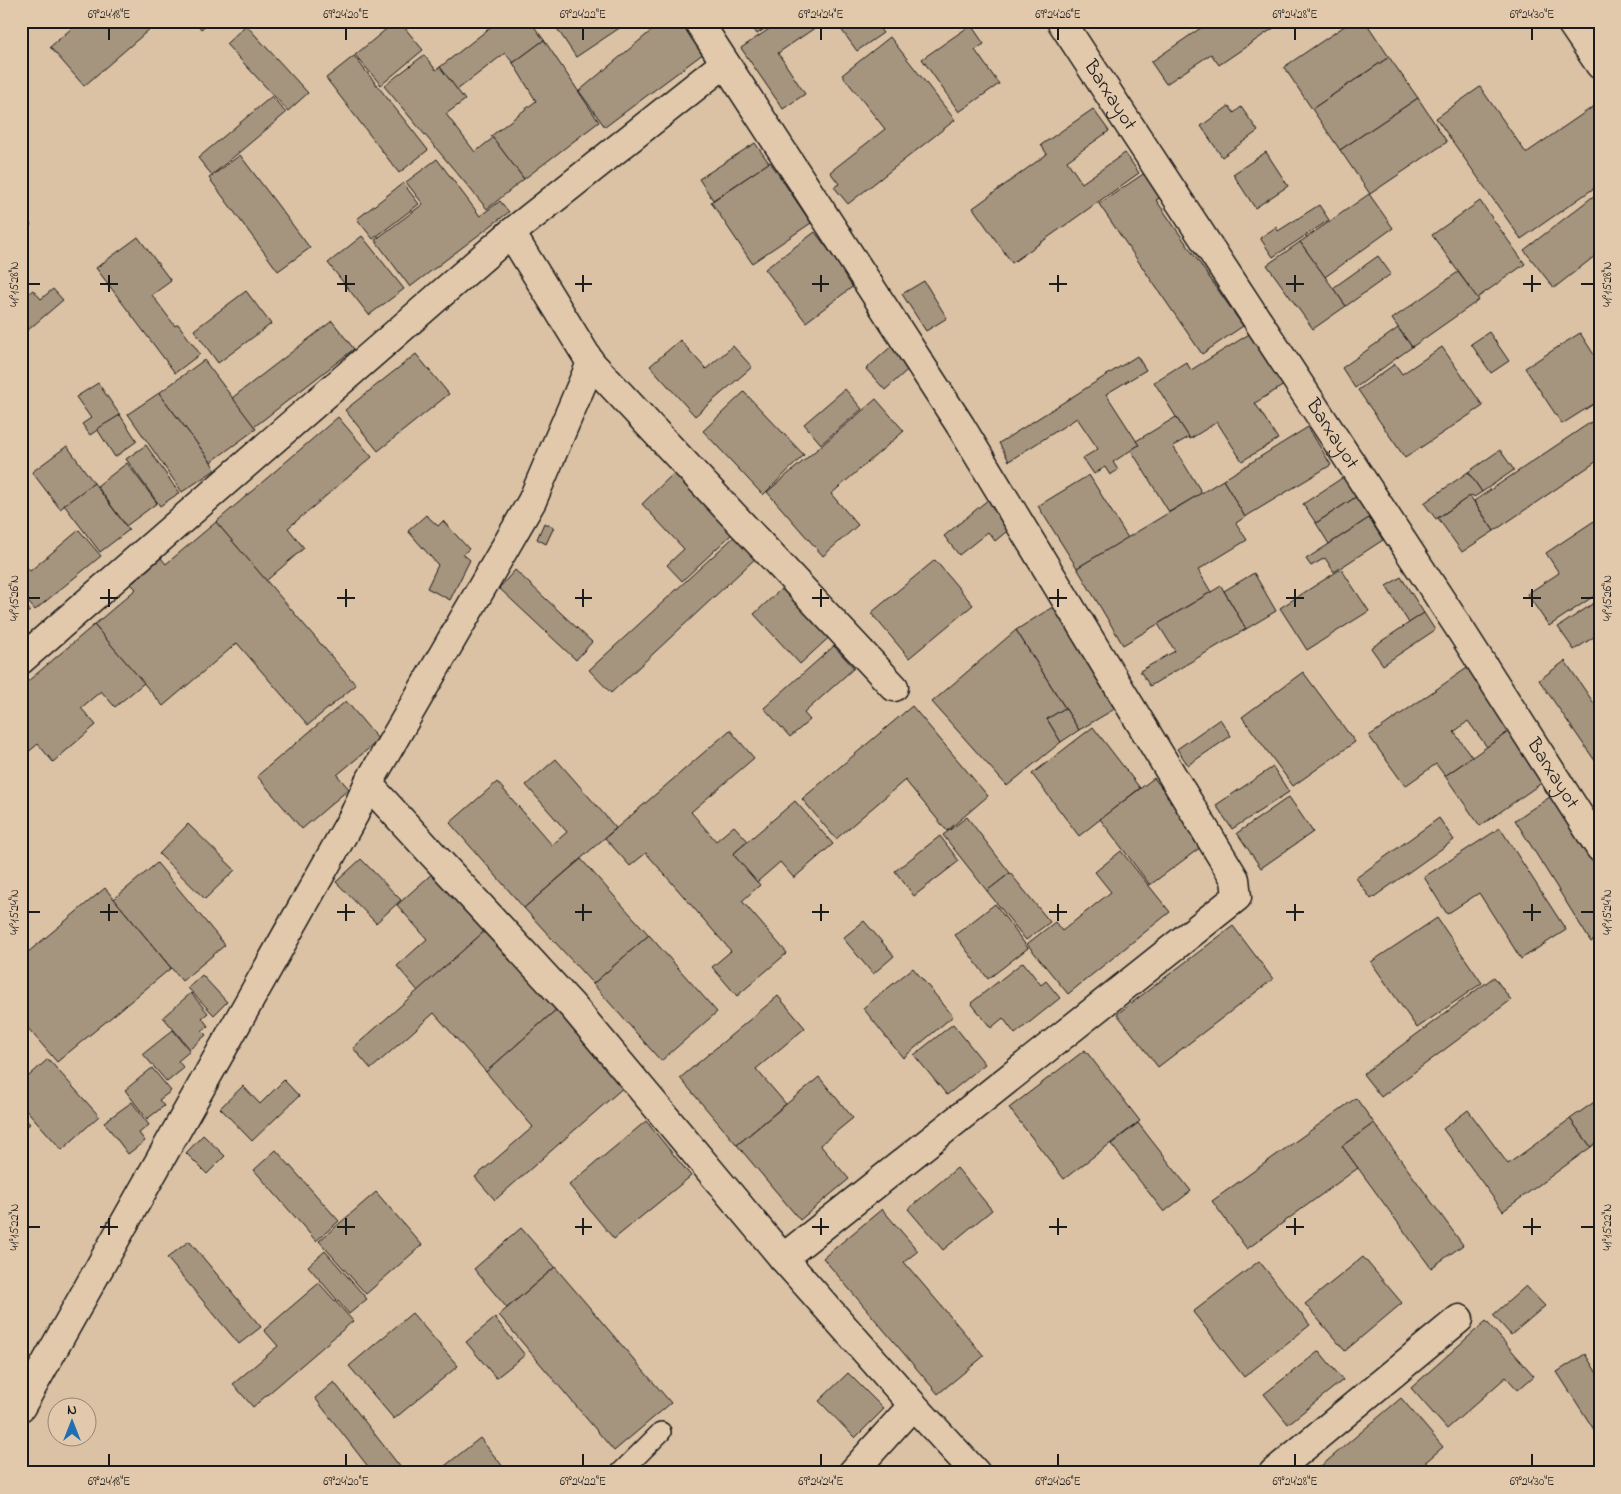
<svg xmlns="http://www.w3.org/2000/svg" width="1621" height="1494" viewBox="0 0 1621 1494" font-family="'Indie Flower',sans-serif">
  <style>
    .building { fill: #a5947e; stroke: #1c1c1c }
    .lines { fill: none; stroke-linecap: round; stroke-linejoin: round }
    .lane-casing { stroke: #1c1c1c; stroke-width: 22 }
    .street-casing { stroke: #1c1c1c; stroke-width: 31 }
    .lane { stroke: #e3c9ab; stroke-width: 19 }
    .street { stroke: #e3c9ab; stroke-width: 28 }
    .ticks { fill: none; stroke: #1c1c1c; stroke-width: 2 }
    .labels { text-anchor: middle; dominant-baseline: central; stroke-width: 4; stroke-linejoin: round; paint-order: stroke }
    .street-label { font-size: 20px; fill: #1c1c1c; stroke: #e3c9ab }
    .neatline { fill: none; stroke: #1c1c1c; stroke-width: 2 }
    .ticks-label { font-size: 12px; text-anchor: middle; fill: #1c1c1c }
  </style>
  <rect width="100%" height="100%" fill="#dbc2a5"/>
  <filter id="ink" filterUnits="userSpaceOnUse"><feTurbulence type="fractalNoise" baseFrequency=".02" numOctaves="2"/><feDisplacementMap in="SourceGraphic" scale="10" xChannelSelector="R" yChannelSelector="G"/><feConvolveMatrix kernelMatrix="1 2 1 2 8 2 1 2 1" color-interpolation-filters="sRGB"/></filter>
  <g filter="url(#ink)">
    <g class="building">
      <polygon points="80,21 159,21 84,86 50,47"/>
      <polygon points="194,21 211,21 201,29"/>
      <polygon points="396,21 399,21 423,50 381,85 355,55"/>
      <polygon points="492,21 530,21 544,40 513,63 505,53 457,90 440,67 491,27 489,24"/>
      <polygon points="552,21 630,21 576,57"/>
      <polygon points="663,21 687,21 708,50 605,127 579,91"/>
      <polygon points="748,21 776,21 757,34"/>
      <polygon points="781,21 825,21 778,53 805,94 783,109 741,48"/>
      <polygon points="835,21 874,21 883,33 857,51"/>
      <polygon points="1211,21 1284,21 1219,65 1211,54 1166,84 1151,62"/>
      <polygon points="1352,21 1365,21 1389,57 1312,109 1284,67"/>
      <polygon points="246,25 308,93 288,111 226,44"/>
      <polygon points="971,25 984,44 975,50 999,84 959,112 922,59"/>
      <polygon points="890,37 955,120 848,204 834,187 839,184 830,172 885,129 842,75"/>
      <polygon points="544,40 599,122 524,179 491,136 536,101 513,63"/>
      <polygon points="424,55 436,70 440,67 465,100 446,114 475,152 493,138 524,179 487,209 384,86"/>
      <polygon points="354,56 428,150 399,173 326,78"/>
      <polygon points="1389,57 1418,98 1340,150 1312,109"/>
      <polygon points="1480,87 1526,153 1600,102 1600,184 1521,239 1436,118"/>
      <polygon points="272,96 286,113 212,175 198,158"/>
      <polygon points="1418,98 1447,142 1370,194 1340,150"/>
      <polygon points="1229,106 1234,113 1241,107 1258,131 1222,157 1201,126"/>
      <polygon points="1093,109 1109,131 1067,161 1082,183 1125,153 1139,173 1012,263 973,208 1047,154 1041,145"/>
      <polygon points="755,143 769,163 713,200 699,179"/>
      <polygon points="1266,152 1288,186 1255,208 1233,174"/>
      <polygon points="240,155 310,248 278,271 209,178"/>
      <polygon points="437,159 480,216 500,201 509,212 410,287 375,240 423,204 406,182"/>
      <polygon points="770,162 811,223 752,263 711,202"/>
      <polygon points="1149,170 1166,194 1156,200 1243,326 1202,354 1099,204"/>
      <polygon points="403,183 419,204 373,239 357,219"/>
      <polygon points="1600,191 1600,252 1554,288 1524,250"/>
      <polygon points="1369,194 1393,228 1325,277 1300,242"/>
      <polygon points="1480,201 1525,264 1477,298 1432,235"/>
      <polygon points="1319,205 1329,220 1273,257 1260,238 1276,227 1278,231"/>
      <polygon points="21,213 31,225 21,233"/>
      <polygon points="815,232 855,285 806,322 765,269"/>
      <polygon points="362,236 404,289 369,315 328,263"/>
      <polygon points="138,237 171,281 152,295 175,326 178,324 200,354 175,373 96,268"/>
      <polygon points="1300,242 1346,306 1313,329 1267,265"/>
      <polygon points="1378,256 1391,274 1346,306 1333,288"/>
      <polygon points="1458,272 1479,300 1412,347 1392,319"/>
      <polygon points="924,281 947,318 926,331 902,294"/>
      <polygon points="53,289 63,300 21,336 21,299 33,290 41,299"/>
      <polygon points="246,291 271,324 218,363 194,330"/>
      <polygon points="332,321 354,349 254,427 232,398"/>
      <polygon points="1398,328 1412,347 1355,388 1342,368"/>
      <polygon points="1489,332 1509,361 1491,373 1471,344"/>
      <polygon points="1251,333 1284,385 1255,403 1278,439 1242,461 1217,422 1190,439 1154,382 1186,362 1191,370"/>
      <polygon points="1580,333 1600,364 1600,400 1562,424 1525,368"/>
      <polygon points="680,340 706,369 733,346 752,367 695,416 650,366"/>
      <polygon points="895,343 914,364 885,390 866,369"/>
      <polygon points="1442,347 1483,406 1405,458 1358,390 1395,364 1402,374"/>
      <polygon points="416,354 449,394 378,451 345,410"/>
      <polygon points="1137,356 1146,370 1106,394 1139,445 1113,462 1118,470 1110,475 1105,467 1094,474 1083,458 1098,449 1077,418 1009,461 999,443"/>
      <polygon points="204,360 256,429 211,462 159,393"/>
      <polygon points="98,383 120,415 90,435 82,424 91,418 76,397"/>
      <polygon points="845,389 862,409 821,444 804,424"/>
      <polygon points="744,392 804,455 763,495 703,431"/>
      <polygon points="159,393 211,462 215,470 182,492 128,414"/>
      <polygon points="876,399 904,431 831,494 858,525 823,556 767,492"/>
      <polygon points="120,415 137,441 115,457 97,429"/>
      <polygon points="1600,416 1600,459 1494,531 1474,501"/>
      <polygon points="338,417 372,457 288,528 304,548 266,581 216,522"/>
      <polygon points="1176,417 1189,437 1173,446 1202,493 1169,512 1131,450 1139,445 1136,441"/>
      <polygon points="1308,427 1331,465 1245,517 1223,480"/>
      <polygon points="146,445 179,493 160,506 126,459"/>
      <polygon points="67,446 94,483 60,509 32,472"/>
      <polygon points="1500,450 1514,470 1482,492 1468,472"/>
      <polygon points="127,463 157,503 126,526 97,486"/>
      <polygon points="676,471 734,532 682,581 667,565 684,549 642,504"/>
      <polygon points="1468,472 1482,492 1474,497 1472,495 1436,519 1424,503"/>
      <polygon points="1089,475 1128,538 1077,568 1038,506"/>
      <polygon points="1345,476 1359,495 1316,523 1303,504"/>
      <polygon points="1223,480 1245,517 1236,523 1247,540 1198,570 1211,592 1123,645 1077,568"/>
      <polygon points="94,483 129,530 100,552 64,505"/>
      <polygon points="995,494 1018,522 995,541 988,532 959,555 944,536"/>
      <polygon points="1359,495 1372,516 1329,544 1316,523"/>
      <polygon points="1470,496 1494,531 1462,552 1438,518"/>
      <polygon points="426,515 438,526 443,521 469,549 463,554 470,560 450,600 427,588 438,565 408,531"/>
      <polygon points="1600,517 1600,592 1549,626 1527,594 1559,573 1546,553"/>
      <polygon points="1369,518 1383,540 1334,572 1325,558 1311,566 1306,559"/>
      <polygon points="216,522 356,685 308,725 237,643 163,706 94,625 136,589 131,584 161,558 166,564"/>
      <polygon points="544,523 554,527 546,544 537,539"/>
      <polygon points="79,530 101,556 35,610 21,594 21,560 30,571"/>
      <polygon points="737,534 758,556 611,693 589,670"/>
      <polygon points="935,560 973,605 909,658 871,613"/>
      <polygon points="1341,569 1369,611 1307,650 1280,608"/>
      <polygon points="515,570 592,642 576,660 499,588"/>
      <polygon points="1254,573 1276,611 1246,629 1224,591"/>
      <polygon points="1401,577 1424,613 1409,623 1386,586"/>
      <polygon points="791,580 837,630 800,664 754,614"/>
      <polygon points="1221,586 1246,629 1150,686 1140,671 1175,651 1158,624"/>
      <polygon points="21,598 30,611 21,617"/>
      <polygon points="1600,599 1600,633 1574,650 1558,627"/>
      <polygon points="1059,603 1123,704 1079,730 1016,630"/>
      <polygon points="1424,613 1435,630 1383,665 1371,648"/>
      <polygon points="94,625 144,683 115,707 101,691 81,708 96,725 53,762 38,744 21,758 21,687"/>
      <polygon points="1016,630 1065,708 1047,719 1061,742 1007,786 932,702"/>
      <polygon points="834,646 854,668 804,713 810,720 790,737 764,708"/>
      <polygon points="1565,661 1600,712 1600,768 1539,680"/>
      <polygon points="1467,668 1511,730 1487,747 1468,721 1454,732 1472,757 1445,776 1436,764 1405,786 1369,736"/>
      <polygon points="1303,672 1355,742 1293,786 1242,717"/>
      <polygon points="346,701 379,740 337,775 349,789 302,829 257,776"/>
      <polygon points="912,706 988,796 947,831 905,780 836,839 802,799"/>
      <polygon points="1065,708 1079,730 1061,742 1047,719"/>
      <polygon points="1220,719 1231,736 1188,765 1177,749"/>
      <polygon points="1093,727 1140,788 1079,836 1032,774"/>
      <polygon points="730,730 754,758 691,812 716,841 734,826 748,841 733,854 760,885 742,901 787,953 737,996 712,967 731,951 646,853 630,866 605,838"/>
      <polygon points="1511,730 1546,780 1480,826 1445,776"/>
      <polygon points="556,759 616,828 524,908 450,823 497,782 552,845 567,832 526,785"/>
      <polygon points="1273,767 1289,792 1232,829 1216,805"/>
      <polygon points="1154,778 1205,844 1150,885 1100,819"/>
      <polygon points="1556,793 1600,862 1600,936 1591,942 1515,820"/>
      <polygon points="1289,797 1313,832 1261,868 1237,833"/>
      <polygon points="795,801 833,844 794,878 780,862 757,882 733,854"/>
      <polygon points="967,817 1010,873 987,891 943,835"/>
      <polygon points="1439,818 1454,840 1371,899 1356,878"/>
      <polygon points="188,824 235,870 205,899 159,854"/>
      <polygon points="1500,828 1566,930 1521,959 1479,893 1447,914 1424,877"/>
      <polygon points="940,836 959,861 914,896 895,871"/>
      <polygon points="1121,851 1170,912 1068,994 1027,944 1055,922 1062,931 1111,892 1095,872"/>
      <polygon points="361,859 401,900 376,923 336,882"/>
      <polygon points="581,859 649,935 593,984 524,908"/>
      <polygon points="157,863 225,945 182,981 114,899"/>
      <polygon points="435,871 487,929 418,991 397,966 427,939 397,905"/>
      <polygon points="1010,873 1050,922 1026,940 987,891"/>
      <polygon points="105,888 171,968 57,1062 21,1020 21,958"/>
      <polygon points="995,904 1028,948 988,979 955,935"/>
      <polygon points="1437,918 1482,983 1417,1028 1371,962"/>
      <polygon points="864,921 894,956 873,974 843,938"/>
      <polygon points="1233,926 1273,979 1158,1067 1117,1014"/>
      <polygon points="487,929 558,1008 486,1072 434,1013 371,1069 353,1048"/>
      <polygon points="649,935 717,1012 661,1061 593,984"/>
      <polygon points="1023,962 1041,985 1046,981 1060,998 1015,1034 1003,1018 991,1028 971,1003"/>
      <polygon points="913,968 953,1016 903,1058 863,1008"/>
      <polygon points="202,975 227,1002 214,1015 188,988"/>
      <polygon points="1494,977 1511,1000 1381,1097 1363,1074"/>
      <polygon points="191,993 208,1013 202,1018 208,1026 202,1031 206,1035 190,1049 163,1017"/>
      <polygon points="778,996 805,1028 756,1069 786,1104 737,1145 680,1078"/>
      <polygon points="558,1008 625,1086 495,1200 475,1177 533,1127 486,1072"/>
      <polygon points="953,1024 985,1064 947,1095 914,1055"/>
      <polygon points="173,1030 190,1051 178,1061 184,1068 167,1082 143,1054"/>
      <polygon points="1085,1050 1140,1121 1064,1179 1009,1108"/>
      <polygon points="48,1059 99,1116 62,1150 21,1104 21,1083"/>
      <polygon points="152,1068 171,1091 159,1100 164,1106 147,1119 125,1090"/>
      <polygon points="819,1077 853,1118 820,1145 849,1179 800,1220 737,1145"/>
      <polygon points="284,1080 299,1096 252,1141 220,1108 243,1086 260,1104"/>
      <polygon points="1356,1098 1374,1123 1342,1146 1358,1168 1247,1249 1212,1201"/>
      <polygon points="1600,1098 1600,1140 1591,1147 1570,1119"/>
      <polygon points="132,1102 149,1125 139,1133 145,1141 128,1154 104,1122"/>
      <polygon points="1468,1110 1508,1164 1570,1119 1591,1147 1503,1211 1443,1129"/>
      <polygon points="21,1114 30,1124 21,1131"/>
      <polygon points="646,1121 691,1176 614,1239 569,1185"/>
      <polygon points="1138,1123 1191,1191 1164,1212 1111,1144"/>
      <polygon points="1374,1123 1463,1245 1431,1268 1342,1146"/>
      <polygon points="203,1135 225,1156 207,1174 186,1153"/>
      <polygon points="276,1150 339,1221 316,1241 254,1170"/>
      <polygon points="957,1168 992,1210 943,1250 908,1209"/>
      <polygon points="376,1192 422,1245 366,1294 319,1241"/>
      <polygon points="882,1209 918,1251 904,1262 984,1356 938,1394 823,1258"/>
      <polygon points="521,1228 555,1267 507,1308 474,1269"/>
      <polygon points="189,1241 261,1327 239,1344 167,1258"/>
      <polygon points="325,1251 367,1299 349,1314 308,1266"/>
      <polygon points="1363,1257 1402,1303 1345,1351 1305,1304"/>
      <polygon points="1259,1261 1310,1325 1244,1377 1193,1312"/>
      <polygon points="555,1267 671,1403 614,1451 499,1315"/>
      <polygon points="319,1283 353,1321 253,1407 233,1384 278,1346 264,1330"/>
      <polygon points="1526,1286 1545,1306 1511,1335 1493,1315"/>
      <polygon points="412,1313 458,1366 394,1419 349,1366"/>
      <polygon points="495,1318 525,1355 496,1378 466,1342"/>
      <polygon points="1486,1321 1534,1376 1518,1390 1506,1377 1447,1429 1411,1388"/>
      <polygon points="1319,1351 1343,1380 1288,1424 1264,1394"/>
      <polygon points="1585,1354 1600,1378 1600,1439 1557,1372"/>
      <polygon points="848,1373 884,1409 855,1438 819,1401"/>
      <polygon points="334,1382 405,1473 373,1473 315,1398"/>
      <polygon points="1401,1398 1443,1447 1413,1473 1313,1473"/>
      <polygon points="480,1438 508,1473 436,1473"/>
    </g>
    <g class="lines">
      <defs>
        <polyline id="lane" points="620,1473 661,1432"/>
        <g id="street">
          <polyline points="698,21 960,425 1235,879 1237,897 783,1258"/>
          <path id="s1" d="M1061 21 1458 626 1600 848"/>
          <polyline points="1570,21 1600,65"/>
          <polyline points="591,363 894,687"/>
          <polyline points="21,660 511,233 725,63"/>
          <polyline points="368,784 574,1008 783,1258 913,1405 976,1473"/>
          <polyline points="21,1407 354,815 368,784 532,501 591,363 511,233"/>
          <polyline points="852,1473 913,1405"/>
          <polyline points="1273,1473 1459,1319"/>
        </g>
      </defs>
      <use href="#lane" class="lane-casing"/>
      <use href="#street" class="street-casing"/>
      <use href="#lane" class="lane"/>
      <use href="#street" class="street"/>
    </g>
  </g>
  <path class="ticks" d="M109 28V40M346 28V40M583 28V40M821 28V40M1058 28V40M1295 28V40M1532 28V40M109 275V292M346 275V292M583 275V292M821 275V292M1058 275V292M1295 275V292M1532 275V292M28 284H40M100 284H118M337 284H355M575 284H592M812 284H829M1049 284H1067M1286 284H1304M1523 284H1541M1581 284H1594M109 589V607M346 589V607M583 589V607M821 589V607M1058 589V607M1295 589V607M1532 589V607M28 598H40M100 598H118M337 598H355M575 598H592M812 598H829M1049 598H1067M1286 598H1304M1523 598H1541M1581 598H1594M109 904V921M346 904V921M583 904V921M821 904V921M1058 904V921M1295 904V921M1532 904V921M28 912H40M100 912H118M337 912H355M575 912H592M812 912H829M1049 912H1067M1286 912H1304M1523 912H1541M1581 912H1594M109 1218V1235M346 1218V1235M583 1218V1235M821 1218V1235M1058 1218V1235M1295 1218V1235M1532 1218V1235M28 1227H40M100 1227H118M337 1227H355M575 1227H592M812 1227H829M1049 1227H1067M1286 1227H1304M1523 1227H1541M1581 1227H1594M109 1454V1466M346 1454V1466M583 1454V1466M821 1454V1466M1058 1454V1466M1295 1454V1466M1532 1454V1466"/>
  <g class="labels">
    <g class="street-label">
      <text stroke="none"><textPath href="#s1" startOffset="89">Barxayot</textPath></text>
      <text stroke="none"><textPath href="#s1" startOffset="494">Barxayot</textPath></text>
      <text stroke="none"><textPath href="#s1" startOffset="899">Barxayot</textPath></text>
    </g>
  </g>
  <rect width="1621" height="1494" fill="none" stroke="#e3c9ab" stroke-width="55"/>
  <g transform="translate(72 1422)"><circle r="24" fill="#e3c9ab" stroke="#938472"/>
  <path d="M0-4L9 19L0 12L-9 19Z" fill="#1f6fb2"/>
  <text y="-8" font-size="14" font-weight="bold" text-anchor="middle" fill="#1c1c1c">N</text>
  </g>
  <rect x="28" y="28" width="1566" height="1438" class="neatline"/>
  <g class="ticks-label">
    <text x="109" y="18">69°24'18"E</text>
    <text x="346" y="18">69°24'20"E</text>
    <text x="583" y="18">69°24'22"E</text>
    <text x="821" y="18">69°24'24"E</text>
    <text x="1058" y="18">69°24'26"E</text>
    <text x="1295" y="18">69°24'28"E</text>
    <text x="1532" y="18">69°24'30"E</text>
    <text transform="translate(14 284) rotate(-90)" y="4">41°15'28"N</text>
    <text transform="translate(1607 284) rotate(-90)" y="4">41°15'28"N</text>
    <text transform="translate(14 598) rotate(-90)" y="4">41°15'26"N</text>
    <text transform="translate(1607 598) rotate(-90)" y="4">41°15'26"N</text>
    <text transform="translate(14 912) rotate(-90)" y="4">41°15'24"N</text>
    <text transform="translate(1607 912) rotate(-90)" y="4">41°15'24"N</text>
    <text transform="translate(14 1227) rotate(-90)" y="4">41°15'22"N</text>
    <text transform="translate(1607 1227) rotate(-90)" y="4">41°15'22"N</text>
    <text x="109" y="1485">69°24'18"E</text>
    <text x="346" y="1485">69°24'20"E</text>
    <text x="583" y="1485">69°24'22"E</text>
    <text x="821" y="1485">69°24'24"E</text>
    <text x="1058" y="1485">69°24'26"E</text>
    <text x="1295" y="1485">69°24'28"E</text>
    <text x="1532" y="1485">69°24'30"E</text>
  </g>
</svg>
